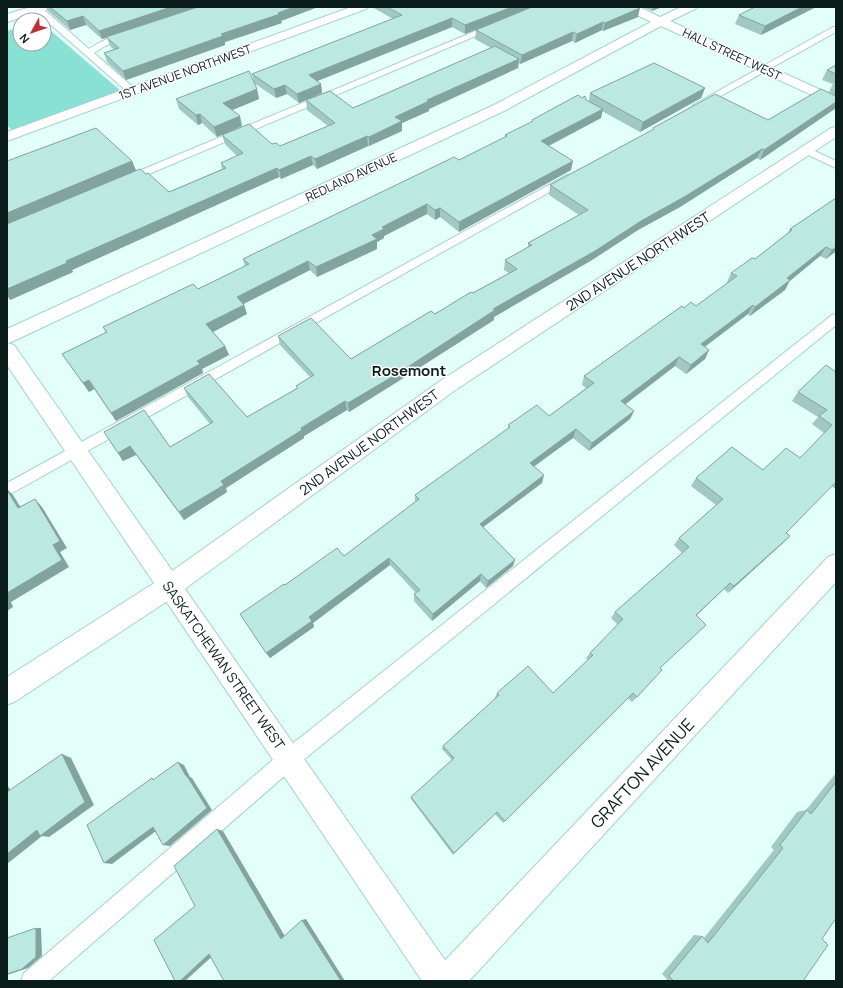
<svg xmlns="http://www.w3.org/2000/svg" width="843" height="988" viewBox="0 0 843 988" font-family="Manrope,sans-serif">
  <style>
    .green { fill: #89e1d6 }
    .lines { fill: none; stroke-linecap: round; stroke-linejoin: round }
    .service-casing { stroke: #a5d2cb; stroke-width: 2 }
    .minor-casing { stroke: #a5d2cb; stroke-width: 2 }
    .tertiary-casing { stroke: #a5d2cb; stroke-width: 2 }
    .service { fill: #fff; fill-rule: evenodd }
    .minor { fill: #fff; fill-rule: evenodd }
    .tertiary { fill: #fff; fill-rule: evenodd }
    .wall { fill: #a1c8c2 }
    .shaded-wall { fill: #83a39e }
    .building { fill: #bbe9e2; stroke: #83a39e }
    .labels { text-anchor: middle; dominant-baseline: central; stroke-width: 3; stroke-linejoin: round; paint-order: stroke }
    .far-street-label { font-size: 12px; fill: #0b1d1b; stroke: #fff }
    .street-label { font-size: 14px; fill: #0b1d1b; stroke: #fff }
    .neighbourhood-label { font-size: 15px; font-weight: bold; fill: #0b1d1b; stroke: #fff }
    .near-street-label { font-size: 17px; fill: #0b1d1b; stroke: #fff }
  </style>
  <rect width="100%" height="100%" fill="#e3fffa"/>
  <polygon class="green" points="44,25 122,92 14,132 7,125 7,31 20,27 20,44 44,44"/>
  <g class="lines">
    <defs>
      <g id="service">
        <path d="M36 7H41L89 49C98 43 120 31 131 33L132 35 131 37 105 46 94 53 135 89 137 91 135 93H129L35 11 34 9Z"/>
        <polygon points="490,25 493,25 497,27 130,182 122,182 121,180 122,178"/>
        <polygon points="833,27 836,27 836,32 701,107 695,107 693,105"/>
        <polygon points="806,147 836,161 836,168 802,152 801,150 802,148"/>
        <polygon points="567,175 571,176 572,178 571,180 7,496 7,483"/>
        <polygon points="836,314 836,325 296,766 49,981 21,981 24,973 282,752 832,315"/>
      </g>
      <g id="minor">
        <polygon points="31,7 50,7 48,9 7,22 7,14"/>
        <polygon points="351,7 368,7 366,9 7,141 7,132"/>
        <polygon points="623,7 639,7 660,17 681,7 697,7 695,9 670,21 836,97 836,106 661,26 504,111 7,344 7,329 494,105 651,22 625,9"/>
        <polygon points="836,127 836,137 454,391 178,594 16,701 7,705 7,677 162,578 440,381 831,128"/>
        <polygon points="836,554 836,582 469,981 431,981 436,970 828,557"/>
      </g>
      <polygon id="tertiary" points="7,343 14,345 452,970 457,981 422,981 7,365"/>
    </defs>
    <use href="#service" class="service-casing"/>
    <use href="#minor" class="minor-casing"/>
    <use href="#tertiary" class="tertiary-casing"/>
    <use href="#service" class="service"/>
    <use href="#minor" class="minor"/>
    <use href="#tertiary" class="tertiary"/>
  </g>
  <g class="wall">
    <polygon points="46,7 318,7 281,21 282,23 225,42 225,45 126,80 107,62 104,53 114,50 110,46 107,38 102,39 86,25 70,30 48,11"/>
    <polygon points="372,7 637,7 638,17 603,31 602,30 575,43 572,41 520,64 519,63 518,68 429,109 429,111 402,123 402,131 369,146 368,146 317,169 313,165 281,179 279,177 72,270 73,272 10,300 7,295 7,161 132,161 136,170 146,174 169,192 222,169 221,163 237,156 225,144 222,135 280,146 328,126 307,110 306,100 353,108 491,48 475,39 476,30 524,10 465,34 452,27 317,81 321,84 322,93 299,103 287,94 276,98 254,83 257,89 259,99 232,110 242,126 217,137 202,123 198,125 179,109 176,99 254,82 252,74 393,19"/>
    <polygon points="642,7 662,7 652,11"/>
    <polygon points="816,7 761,35 735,24 739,15"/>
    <polygon points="836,65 836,108 760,160 757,158 680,207 638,230 592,260 494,317 494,320 397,382 349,412 347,410 304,436 304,438 226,488 227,492 184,520 136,455 123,461 104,432 170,447 210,424 188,397 184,388 247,417 297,388 296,386 310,377 280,345 278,336 351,359 509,273 504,270 505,260 528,248 528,243 579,215 549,195 550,185 653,130 653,128 768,120 833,94 829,92 833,84 822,80 827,70"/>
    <polygon points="705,88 701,98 640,132 602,111 601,118 549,146 571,170 459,232 440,217 435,220 427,214 384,236 384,238 377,242 377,249 317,277 310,270 244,304 247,314 213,332 225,346 229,355 202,369 203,373 116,421 94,389 89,392 62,354 106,333 103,327 198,289 245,266 243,259 459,160 505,138 505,135 532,122 532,120 586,100 589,101 590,93"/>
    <polygon points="836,198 836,253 835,252 826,259 820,256 790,280 785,290 750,316 748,314 705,347 709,350 705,359 686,374 675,366 625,404 634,411 630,419 589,451 573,438 534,466 542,483 483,527 513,566 486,588 480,581 432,621 414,601 414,594 416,593 390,565 313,623 314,627 270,658 240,614 285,585 344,556 415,502 415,495 508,429 508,425 549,416 586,388 582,385 584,376 684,308 696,306 728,283 727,282 731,273 755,259 787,234 790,229"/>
    <polygon points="836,372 836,489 831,486 786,533 783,543 728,593 724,589 696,616 660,668 637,697 632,702 628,698 503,823 495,814 453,855 411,799 411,797 452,760 442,749 443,746 496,698 495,698 497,693 553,693 588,660 586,658 590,653 618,625 611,618 615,612 682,553 674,545 679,538 716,505 691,486 696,478 763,470 800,458 824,433 812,424 818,417 792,401 798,392"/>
    <polygon points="836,773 836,918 822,939 803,981 665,981 667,979 662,974 694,935 702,936 704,938 774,850 771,847 797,812 806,810"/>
  </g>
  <g class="shaded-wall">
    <polygon points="171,7 199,7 102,39 99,31"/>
    <polygon points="294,7 318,7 281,21 282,23 225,42 225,45 126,80 123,71"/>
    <polygon points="512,7 533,7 465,34 465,25"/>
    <polygon points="653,7 662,7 652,11"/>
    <polygon points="802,7 816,7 761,35 765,26"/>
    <polygon points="640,8 638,17 603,31 605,23"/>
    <polygon points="83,16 86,25 70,30 67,21"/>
    <polygon points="452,18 452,27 310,84 309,75"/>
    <polygon points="603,22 602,30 575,43 577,34"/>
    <polygon points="573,32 572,41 520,64 522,55"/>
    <polygon points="519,59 518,68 429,109 429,111 402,123 402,131 369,146 369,137 395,117 427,100"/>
    <polygon points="321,84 322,93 299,103 297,94"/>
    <polygon points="285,85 287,94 276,98 274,89"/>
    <polygon points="705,88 701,98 640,132 643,122"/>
    <polygon points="257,89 259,99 225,113 223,103"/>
    <polygon points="836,102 836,108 760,160 764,150"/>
    <polygon points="603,109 601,118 540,150 541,141"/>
    <polygon points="200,114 202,123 198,125 196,115"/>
    <polygon points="240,116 242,126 217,137 214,127"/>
    <polygon points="367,136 368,146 317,169 315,159"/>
    <polygon points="762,149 757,158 680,207 638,230 592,260 494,317 494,320 397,382 349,412 348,403 493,309"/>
    <polygon points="311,156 313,165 281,179 279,170"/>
    <polygon points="132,161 136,171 7,224 7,213"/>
    <polygon points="573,161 571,170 459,232 459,222"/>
    <polygon points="277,168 279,177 72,270 73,272 10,300 7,295 7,289 66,261"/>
    <polygon points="427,204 427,214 384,236 384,238 377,242 377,249 317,277 316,267 372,235 382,227"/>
    <polygon points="440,208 440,217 435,220 435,210"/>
    <polygon points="826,247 820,256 790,281 790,280 785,290 750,316 755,307 787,278"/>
    <polygon points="836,247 836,251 835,252 826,259 832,250"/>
    <polygon points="308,261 310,270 239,306 237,297"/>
    <polygon points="244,305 247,314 209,334 206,324"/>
    <polygon points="753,305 748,314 696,353 701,344"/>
    <polygon points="225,346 229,355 202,369 203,373 116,421 111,413 197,361"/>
    <polygon points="709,350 705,359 686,374 691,365"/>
    <polygon points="679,357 675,366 618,410 621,401"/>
    <polygon points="89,380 94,389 89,392 83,383"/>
    <polygon points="345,401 347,410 304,436 304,438 226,488 227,492 184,520 179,512 221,481 301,428"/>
    <polygon points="634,411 630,419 589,451 592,443"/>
    <polygon points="576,429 573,438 528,471 530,463"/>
    <polygon points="130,446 136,455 123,461 118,453"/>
    <polygon points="544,475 542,483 478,531 480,524"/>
    <polygon points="7,489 13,495 26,516 18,508 7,490"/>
    <polygon points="35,499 42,507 67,548 60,552 69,567 11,602 13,607 7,611 7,593 53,545"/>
    <polygon points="790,536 783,543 728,593 734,586"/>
    <polygon points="389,558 390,565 313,623 314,627 270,658 266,653 309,617"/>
    <polygon points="515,560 513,566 486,588 488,581"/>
    <polygon points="481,574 480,581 432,621 433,614"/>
    <polygon points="62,754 71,758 94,805 49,837 42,836 7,864 7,854"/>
    <polygon points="178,762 184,765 190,777 192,778 212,810 170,846 163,845 186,776"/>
    <polygon points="7,786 8,786 14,797 7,796"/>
    <polygon points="153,827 160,828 112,864 104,863"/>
    <polygon points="217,829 223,831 286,938 281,939"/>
    <polygon points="306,919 345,981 341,981 302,920"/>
    <polygon points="36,928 41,928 42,956 28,968 7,975 7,974"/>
    <polygon points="217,952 185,981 180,981 209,954"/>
  </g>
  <g class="building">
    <polygon points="50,7 171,7 99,31 83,16 67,21"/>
    <polygon points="198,7 294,7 278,13 280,14 221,34 223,36 123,71 104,53 119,48 106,37"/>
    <polygon points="387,7 512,7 465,25 452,18 309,75 321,84 297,94 285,85 274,89 252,74 402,15"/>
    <polygon points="532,7 637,7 640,8 605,23 603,22 577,34 573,32 522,55 476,30"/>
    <polygon points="755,7 802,7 765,26 739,15"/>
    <polygon points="495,46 519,59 427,100 429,101 395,117 402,121 369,137 367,136 315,159 311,156 279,170 277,168 66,261 67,263 7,289 7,224 140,169 146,174 148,173 169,192 226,168 221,163 243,153 222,135 249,124 272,144 276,143 280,146 335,123 306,100 330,91 353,108"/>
    <polygon points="654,63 705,88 643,122 590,93"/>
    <polygon points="836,65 836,74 827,70"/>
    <polygon points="249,71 257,89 223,103 240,116 214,127 200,114 196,115 176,99"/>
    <polygon points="821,89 836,96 836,102 764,150 762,149 684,197 641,221 595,251 493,309 495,310 397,374 348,403 345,401 301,428 302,430 221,481 224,485 179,512 130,446 118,453 104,432 144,410 170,447 213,422 184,388 209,374 247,417 298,388 296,386 314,375 278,336 311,318 351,359 431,311 435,314 471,292 473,293 517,269 505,260 532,245 528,243 588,210 550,185 654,129 653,128 715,94 768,120"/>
    <polygon points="578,95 582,98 585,96 586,100 603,109 541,141 573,161 459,222 440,208 435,210 427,204 382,227 384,229 372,235 377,239 316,267 308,261 237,297 244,305 206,324 225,346 197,361 200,364 111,413 89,380 83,383 62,354 107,332 103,327 193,284 198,289 249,264 243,259 454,157 459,160 507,136 505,135 533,121 532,120"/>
    <polygon points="96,128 132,161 7,213 7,161"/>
    <polygon points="836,198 836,247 832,250 826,247 787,278 790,280 755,307 753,305 701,344 709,350 691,365 679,357 621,401 634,411 592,443 576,429 530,463 544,475 480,524 515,560 488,581 481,574 433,614 414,594 420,590 389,558 309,617 312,621 266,653 240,614 284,584 285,585 337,548 344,556 419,499 415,495 510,427 508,425 537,405 549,416 594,383 584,376 682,306 684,308 691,302 696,306 737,276 731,273 752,258 755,259 792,230 790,229"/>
    <polygon points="826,365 836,372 836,482 786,533 790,536 734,586 730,583 696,615 706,625 660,668 662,670 637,697 633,693 505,821 497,812 454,853 411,797 454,758 443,746 499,695 497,693 528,666 553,693 593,655 590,653 623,619 615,612 689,547 679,538 723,499 696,478 732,447 763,470 786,448 800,458 832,425 819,416 827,410 798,392"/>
    <polygon points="7,490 18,508 35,499 60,541 53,545 62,560 7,593"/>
    <polygon points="62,754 85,802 40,836 37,830 7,854 7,792"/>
    <polygon points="178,762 186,776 187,776 207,808 163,845 153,827 104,863 87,825 152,778 153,780"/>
    <polygon points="836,782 836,918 822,939 828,945 803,981 674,981 669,976 702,936 708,943 783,848 780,845 807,810 811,814"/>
    <polygon points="217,829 281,939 302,920 341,981 224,981 209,954 180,981 175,981 154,940 195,906 174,866"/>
    <polygon points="36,928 36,957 22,969 7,974 7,938"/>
  </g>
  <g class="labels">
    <g class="far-street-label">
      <text transform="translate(732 54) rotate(25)">HALL STREET WEST</text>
      <text transform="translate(185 72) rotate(-20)">1ST AVENUE NORTHWEST</text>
      <text transform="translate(351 177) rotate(-25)">REDLAND AVENUE</text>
    </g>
    <g class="street-label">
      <text transform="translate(638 261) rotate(-33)">2ND AVENUE NORTHWEST</text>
      <text transform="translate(369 442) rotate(-36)">2ND AVENUE NORTHWEST</text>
      <text transform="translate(224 665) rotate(55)">SASKATCHEWAN STREET WEST</text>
    </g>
    <g class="neighbourhood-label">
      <text x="409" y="370">Rosemont</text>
    </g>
    <g class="near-street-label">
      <text transform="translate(642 773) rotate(-47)">GRAFTON AVENUE</text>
    </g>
  </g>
  <rect width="843" height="988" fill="none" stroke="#0b1d1b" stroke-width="16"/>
  <g transform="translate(32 32) rotate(230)"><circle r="19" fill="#ffffff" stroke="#9da5a4"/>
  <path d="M0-3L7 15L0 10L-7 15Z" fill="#bf2f36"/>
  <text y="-6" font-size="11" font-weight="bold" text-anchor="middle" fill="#0b1d1b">N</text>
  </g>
</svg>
